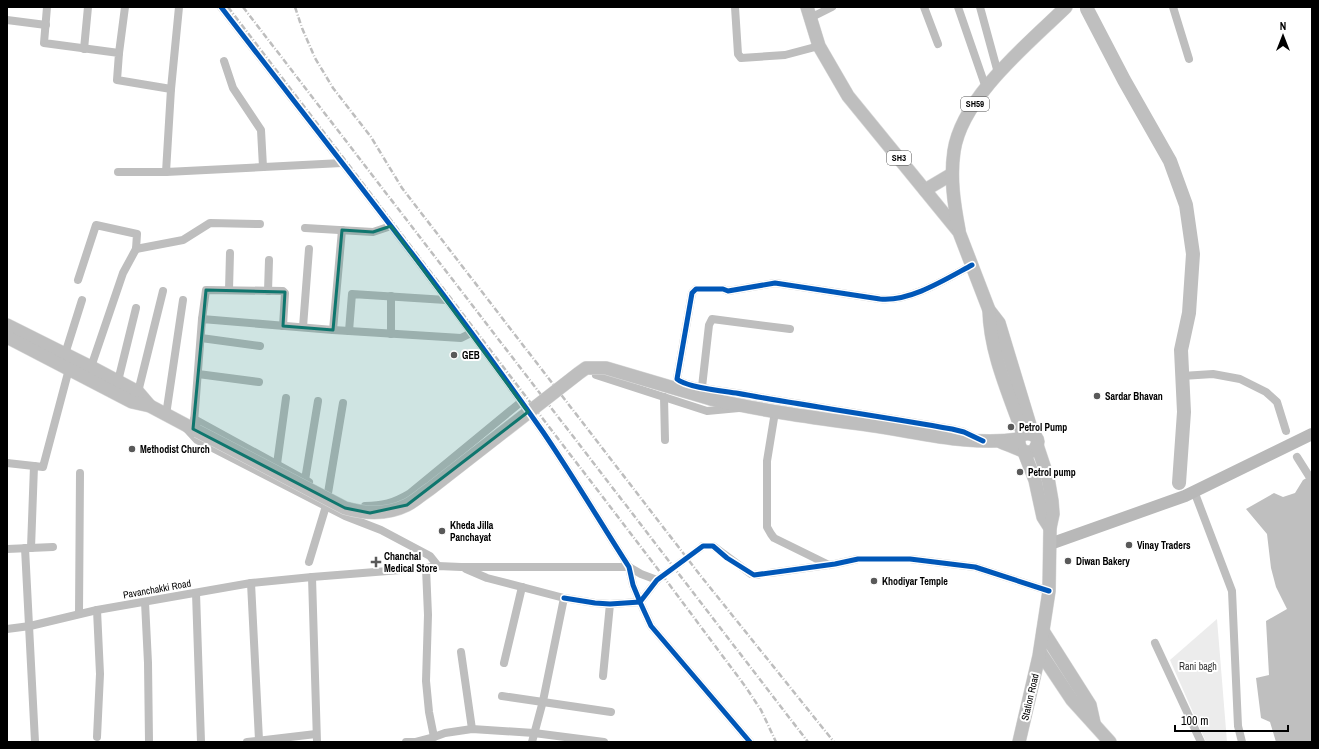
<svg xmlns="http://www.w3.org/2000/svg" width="1319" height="749" viewBox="0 0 1319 749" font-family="'Archivo Narrow',sans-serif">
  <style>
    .green { fill: #ececec }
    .water { fill: #bfbfbf }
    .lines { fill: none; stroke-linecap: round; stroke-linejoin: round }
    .canal { stroke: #bfbfbf; stroke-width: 8 }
    .river { stroke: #bfbfbf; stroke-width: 14 }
    .minor-tunnel { stroke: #d9d9d9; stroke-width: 8; stroke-dasharray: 8 4; stroke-linecap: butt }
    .primary-casing { stroke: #dbdbdb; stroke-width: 14 }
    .minor { stroke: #bebebe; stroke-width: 8 }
    .secondary { stroke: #b8b8b8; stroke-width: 12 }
    .primary { stroke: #bebebe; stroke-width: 13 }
    .rail { stroke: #bebebe; stroke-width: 2.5; stroke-dasharray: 6 2 1 2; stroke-linecap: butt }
    .primary-bridge-casing { stroke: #dbdbdb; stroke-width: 14; stroke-linecap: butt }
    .primary-bridge { stroke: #bebebe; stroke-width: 13 }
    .cycleway-casing { stroke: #fff; stroke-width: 8 }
    .cycleway { stroke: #0057b8; stroke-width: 5 }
    .marked { fill: #0f766e; fill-opacity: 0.2; stroke: #0f766e; stroke-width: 3; stroke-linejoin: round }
    .poi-dot { fill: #595959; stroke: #fff; stroke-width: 1.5 }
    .labels { text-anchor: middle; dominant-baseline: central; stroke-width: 4; stroke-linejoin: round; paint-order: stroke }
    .shield { fill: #fff; stroke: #4c4c4c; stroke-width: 1 }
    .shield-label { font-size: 9px; font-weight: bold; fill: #000 }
    .poi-label { font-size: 10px; font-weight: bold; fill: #000; stroke: #fff; text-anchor: start }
    .street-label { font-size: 10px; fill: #000; stroke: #fff }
    .park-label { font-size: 10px; fill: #333; stroke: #fff }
  </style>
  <rect width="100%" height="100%" fill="#fff"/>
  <polygon class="green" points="1217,619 1227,742 1206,742 1170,660"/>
  <polygon class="water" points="1312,475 1312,742 1276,742 1270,722 1261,718 1256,678 1269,675 1266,621 1287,609 1276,587 1271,568 1267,534 1246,509 1274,493 1283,497 1295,493 1303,480"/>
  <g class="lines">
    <g class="canal">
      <polyline points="1182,376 1213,374 1240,379 1266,392 1277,402 1286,431"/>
      <polyline points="1297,457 1309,476"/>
    </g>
    <polyline class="river" points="1087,9 1124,80 1170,161 1186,205 1193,254 1189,313 1181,350 1184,412 1179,483"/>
    <polyline class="minor-tunnel" points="657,580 703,546"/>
    <defs>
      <g id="primary">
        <polyline points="807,7 819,46 848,96 959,232 989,310 999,323 1033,435"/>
        <polyline points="925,190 952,174"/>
        <path d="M959 230C954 204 950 178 954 151 962 97 1029 43 1066 7"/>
        <path d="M989 310C990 353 1009 394 1023 434"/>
        <polyline points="7,325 91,367 138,392 150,406"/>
        <polyline points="7,337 132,402 150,406 197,431"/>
        <path d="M711 399C767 412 824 419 881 427 926 434 974 446 1019 439"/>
        <path d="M1001 442C1007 444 1023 452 1028 452 1032 452 1034 451 1036 447 1046 431 1010 427 1021 449"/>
        <polyline points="1024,452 1035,480 1043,517 1050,528"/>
        <polyline points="1043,631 1090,705 1094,723"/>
        <polyline points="1040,652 1072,700 1110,742"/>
        <polyline points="1019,742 1039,656 1049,591 1050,528 1053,514 1052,501 1048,478 1037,445"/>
      </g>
    </defs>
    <use href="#primary" class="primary-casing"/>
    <g class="minor">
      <polyline points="47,7 44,43 119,53 117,80 171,89 166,172 342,163"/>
      <path d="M221 7C330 148 441 286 543 432 573 476 600 522 629 567L633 585 640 602 610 604 595 603 564 598"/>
      <polyline points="735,7 738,54 741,58 785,55 819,46"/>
      <polyline points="924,7 938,44"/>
      <polyline points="958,7 986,88"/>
      <polyline points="980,7 998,73"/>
      <polyline points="1173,7 1189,59"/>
      <polyline points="810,18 832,7"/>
      <polyline points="7,20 46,25"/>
      <polyline points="84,49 88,7"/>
      <polyline points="119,53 125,7"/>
      <polyline points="224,61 233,88 261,130 263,167"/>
      <polyline points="171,89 179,7"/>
      <polyline points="118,172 166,172"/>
      <polyline points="305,228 373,232 391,226"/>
      <polyline points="136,249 183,240 210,223 260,224"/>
      <path d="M972 265C946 279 910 302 880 299L775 283 728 291 723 289H696L692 293 677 379C685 387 723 391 736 393 807 406 880 416 952 429L964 432 976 438"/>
      <polyline points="78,280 96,225 137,234 136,249 123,273 91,367"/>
      <polyline points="229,290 230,253"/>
      <polyline points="268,291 269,260"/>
      <polyline points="202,319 206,290 283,291 285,293 283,326"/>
      <polyline points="303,327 309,249"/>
      <polyline points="333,330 342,230"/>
      <polyline points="349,331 352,294 446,300"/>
      <polyline points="391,334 391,296"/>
      <polyline points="201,338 260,346"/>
      <polyline points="65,354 82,300"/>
      <polyline points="198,374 259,382"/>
      <polyline points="596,375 707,411 739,408"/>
      <polyline points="118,381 136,308"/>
      <polyline points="702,387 709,325 712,319 790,329"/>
      <polyline points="138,392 163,291"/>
      <polyline points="664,397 665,440"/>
      <polyline points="775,412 767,461 767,527 771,534 774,538 829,565"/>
      <polyline points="166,415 183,300"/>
      <polyline points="194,419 309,482"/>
      <polyline points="194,422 202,319 333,330 461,338 471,333"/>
      <polyline points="186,428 197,440 345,516 381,530 430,556 438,566"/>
      <polyline points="7,463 43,467 69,369"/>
      <polyline points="277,464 286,398"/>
      <polyline points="305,480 318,401"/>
      <polyline points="1194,491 1232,591 1238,726 1242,742"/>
      <polyline points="328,493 343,403"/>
      <path d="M365 506C382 506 394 503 409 494L521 402"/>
      <polyline points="703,546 713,546 751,574 758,575"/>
      <polyline points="25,548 35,742"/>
      <polyline points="31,548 34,466"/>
      <polyline points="7,549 53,547"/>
      <polyline points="309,562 326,506"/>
      <polyline points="629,567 641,574 657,580 640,602 651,626 750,742"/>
      <polyline points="466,569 487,578 564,598 543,701 532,742"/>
      <polyline points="770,573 835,564 858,559 910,559 975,567 1049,591"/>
      <polyline points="251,583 259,740"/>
      <polyline points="196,593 201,742"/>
      <polyline points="145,602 148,663 149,742"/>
      <polyline points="79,614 80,473"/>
      <polyline points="7,629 30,626 97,610 251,583 312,577"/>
      <polyline points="1155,643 1201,742"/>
      <polyline points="461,652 472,729"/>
      <polyline points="504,663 522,587"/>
      <polyline points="603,676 610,604"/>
      <polyline points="502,696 611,712"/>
      <polyline points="97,737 100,674 97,610"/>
      <polyline points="434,737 445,733 472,729 534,733 604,742"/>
      <polyline points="247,742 316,734"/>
      <polyline points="317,742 312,577 426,568 438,566 461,567 629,567"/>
      <polyline points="406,742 415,742 434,737 429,712 426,681 428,615 426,568"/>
    </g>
    <polyline class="secondary" points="1050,544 1185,496 1312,434"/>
    <use href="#primary" class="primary"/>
    <g class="rail">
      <polyline points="228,7 657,568 745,686 761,710 776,742"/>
      <polyline points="243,7 808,742"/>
      <polyline points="295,7 302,28 315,58 333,88 371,137 402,188 700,575 834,742"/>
    </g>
    <defs>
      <path id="primary-bridge" d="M197 431 345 508C366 514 387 515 407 505 415 501 422 494 430 489L579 373 586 368H606L711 399"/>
    </defs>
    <use href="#primary-bridge" class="primary-bridge-casing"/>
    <use href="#primary-bridge" class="primary-bridge"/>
    <defs>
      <g id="cycleway">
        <path d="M221 7C330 148 441 286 543 432 573 476 600 522 629 567L633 585 640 602 610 604 595 603 564 598"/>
        <path d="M972 265C946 279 910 302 880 299L775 283 728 291 723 289H696L692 293 677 379C685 387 723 391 736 393 807 406 880 416 952 429L964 432 983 441"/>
        <polyline points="750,742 651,626 640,602 657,580 703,546 713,546 727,558 754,575 835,564 858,559 910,559 975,567 1049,591"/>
      </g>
    </defs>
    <use href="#cycleway" class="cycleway-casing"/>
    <use href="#cycleway" class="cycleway"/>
  </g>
  <path class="marked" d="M391 226 528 412 407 505 370 513 345 508 193 429 206 290 285 292 283 326 333 330 342 230 373 232Z"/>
  <g class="poi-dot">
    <circle cx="454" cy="355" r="4"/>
    <circle cx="1097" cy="396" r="4"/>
    <circle cx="1011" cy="427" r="4"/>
    <circle cx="132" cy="449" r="4"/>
    <circle cx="1020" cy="472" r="4"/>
    <circle cx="442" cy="531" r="4"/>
    <circle cx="1129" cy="545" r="4"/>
    <circle cx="1068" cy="561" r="4"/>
    <path d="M374 556h4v4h4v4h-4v4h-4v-4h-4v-4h4z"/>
    <circle cx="874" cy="581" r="4"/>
  </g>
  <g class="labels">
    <g class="shield">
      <rect x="961" y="97" width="28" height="14" rx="3"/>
      <rect x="887" y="151" width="24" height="14" rx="3"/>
    </g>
    <g class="shield-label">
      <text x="975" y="104">SH59</text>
      <text x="899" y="158">SH3</text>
    </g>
    <g class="poi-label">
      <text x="462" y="355">GEB</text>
      <text x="1105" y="396">Sardar Bhavan</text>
      <text x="1019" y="427">Petrol Pump</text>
      <text x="140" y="449">Methodist Church</text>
      <text x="1028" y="472">Petrol pump</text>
      <text x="450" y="525">Kheda Jilla<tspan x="450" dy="12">Panchayat</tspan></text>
      <text x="1137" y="545">Vinay Traders</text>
      <text x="384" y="556">Chanchal<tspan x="384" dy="12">Medical Store</tspan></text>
      <text x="1076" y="561">Diwan Bakery</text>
      <text x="882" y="581">Khodiyar Temple</text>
    </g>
    <g class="street-label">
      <text transform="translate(157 589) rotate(-10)">Pavanchakki Road</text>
      <text transform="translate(1030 697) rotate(-77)">Station Road</text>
    </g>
    <g class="park-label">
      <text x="1198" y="666">Rani bagh</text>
    </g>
  </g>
  <rect width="1319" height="749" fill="none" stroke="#000000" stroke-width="16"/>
  <g transform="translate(1283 36)" stroke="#ffffff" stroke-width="3" paint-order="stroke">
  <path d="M0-3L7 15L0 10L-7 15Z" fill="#000000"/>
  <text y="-6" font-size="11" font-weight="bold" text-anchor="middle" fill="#000000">N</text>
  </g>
  <path d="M1175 725v6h113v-6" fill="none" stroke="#000000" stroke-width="2"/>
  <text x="1181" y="725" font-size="12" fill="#000000" stroke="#ffffff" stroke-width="3" paint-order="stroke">100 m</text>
</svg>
